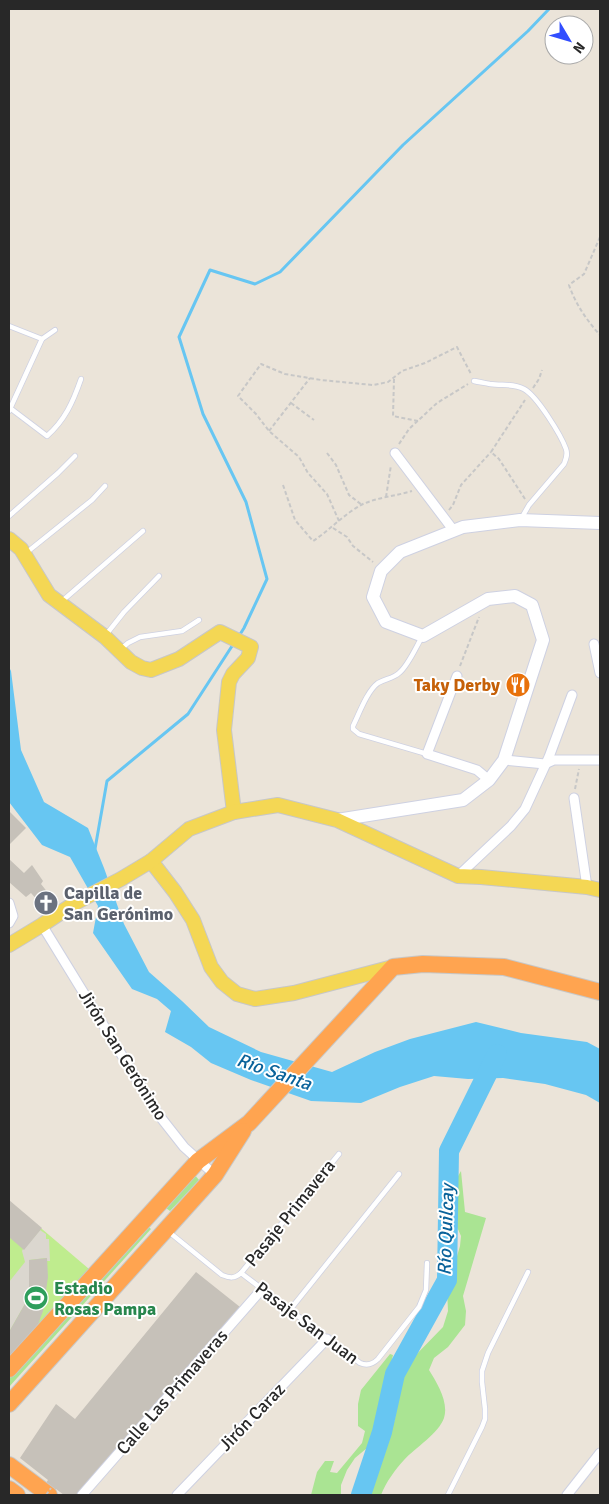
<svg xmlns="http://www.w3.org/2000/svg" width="609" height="1504" viewBox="0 0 609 1504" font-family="Signika,sans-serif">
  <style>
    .green { fill: #aae493 }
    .pitch { fill: #bfec8e }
    .plaza { fill: #dbd7cf }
    .water { fill: #67c6f2 }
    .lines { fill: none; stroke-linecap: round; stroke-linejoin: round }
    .stream { stroke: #67c6f2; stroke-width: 3 }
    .river { stroke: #67c6f2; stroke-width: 20 }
    .building { fill: #c6c1b9 }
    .lane-casing { stroke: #ced1e2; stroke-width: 6 }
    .street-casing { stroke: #ced1e2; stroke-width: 11 }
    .secondary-casing { stroke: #ced1e2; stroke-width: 14 }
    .primary-casing { stroke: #c7c7c7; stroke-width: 16 }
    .highway-casing { stroke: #c7c7c7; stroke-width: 18 }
    .path { stroke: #c7c7c7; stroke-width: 2; stroke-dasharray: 4 2.5; stroke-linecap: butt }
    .lane { stroke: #fff; stroke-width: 4.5 }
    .street { stroke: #fff; stroke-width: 9 }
    .secondary { stroke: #fff; stroke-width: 12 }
    .primary { stroke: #f4d754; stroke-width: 14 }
    .highway { stroke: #ffa450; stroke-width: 16 }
    .path-bridge { stroke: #c7c7c7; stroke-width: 2; stroke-dasharray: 4 2.5; stroke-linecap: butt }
    .labels { text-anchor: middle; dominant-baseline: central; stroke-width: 4; stroke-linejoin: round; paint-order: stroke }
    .food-label { font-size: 18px; font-weight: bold; fill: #c56008; stroke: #fff; text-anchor: end }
    .worship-label { font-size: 18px; font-weight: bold; fill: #5b616d; stroke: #fff; text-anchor: start }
    .street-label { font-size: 18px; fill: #282828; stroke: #fff }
    .leisure-label { font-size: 18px; font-weight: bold; fill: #27864d; stroke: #fff; text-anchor: start }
    .water-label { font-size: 19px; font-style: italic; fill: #09629a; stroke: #fff }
  </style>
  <rect width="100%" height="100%" fill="#ebe4d9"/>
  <g class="green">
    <path d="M461 1171 465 1212 486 1218 463 1296 466 1311 465 1325 448 1347 434 1358 429 1370C437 1383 449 1402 444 1418 439 1433 415 1448 404 1460 395 1470 386 1482 381 1495H365L377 1468 395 1419 396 1400 399 1385 410 1361 443 1327 448 1311 447 1290 460 1246 461 1236 457 1227 453 1195 454 1183Z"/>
    <polygon points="194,1174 199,1180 170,1211 162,1205"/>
    <polygon points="145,1224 151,1229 9,1387 9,1373"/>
    <polygon points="390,1354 393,1355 375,1431 367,1448 355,1458 347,1470 341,1485 341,1495 311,1495 317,1472 325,1461 334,1461 330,1472 337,1473 362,1443 365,1431 358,1426 358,1404 361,1390"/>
  </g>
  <polygon class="pitch" points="9,1201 89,1269 9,1360"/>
  <polygon class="plaza" points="40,1230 46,1234 46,1239 49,1239 50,1261 47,1261 46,1258 29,1260 29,1287 26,1302 9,1332 9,1282 25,1262 22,1251 23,1249 24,1249"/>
  <polygon class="water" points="9,667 11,671 21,750 44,802 88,828 104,868 124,924 149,972 182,1001 209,1027 261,1052 332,1072 375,1052 410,1039 476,1022 521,1033 587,1042 600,1049 600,1103 586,1095 545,1084 503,1078 468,1079 434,1076 400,1087 361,1103 311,1101 251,1080 211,1063 191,1047 165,1032 171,1011 157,999 132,989 93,933 98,906 70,857 42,845 9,802"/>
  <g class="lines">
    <g class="stream">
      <polyline points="239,636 244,628 267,579 246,502 203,414 179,337 210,270 255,284 280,272 403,145 528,31 549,9"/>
      <polyline points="95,849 107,781 188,714 234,643"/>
    </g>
    <polyline class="river" points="361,1495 382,1432 395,1374 447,1280 449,1151 497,1054"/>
  </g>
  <g class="building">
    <polygon points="9,811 26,828 9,845"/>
    <polygon points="9,859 24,873 32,865 43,881 41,884 56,903 44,913 37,904 39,902 31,893 26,897 9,882"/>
    <polygon points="9,1200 42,1228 24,1250 9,1237"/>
    <polygon points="47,1258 48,1277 43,1311 37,1327 9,1360 9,1332 26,1302 29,1287 29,1260"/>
    <polygon points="196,1272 240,1307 240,1311 79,1495 64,1495 56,1489 53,1493 46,1483 48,1480 20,1458 56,1404 75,1419"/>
  </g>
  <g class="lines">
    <defs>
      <g id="lane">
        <polyline points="9,326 42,339"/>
        <path d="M474 381C479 382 485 383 490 384 502 386 513 383 524 389 537 396 561 435 566 449 568 455 566 459 564 464L529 505 521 519"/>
        <path d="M10 408 47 436C65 420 73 402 81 379"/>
        <polyline points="9,411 42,339 55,330"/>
        <polyline points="9,516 58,473 75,456"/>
        <polyline points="26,553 92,500 105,486"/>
        <polyline points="61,602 143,531"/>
        <polyline points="105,636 124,612 159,576"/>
        <path d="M422 637C416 647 408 666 399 673 394 678 385 679 378 683 367 691 359 714 353 726V729L359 734 427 754"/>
        <polyline points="121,649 128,643 140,637 182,631 199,620"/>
        <path d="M169 1232 222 1275C230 1278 234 1279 241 1273L360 1363C367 1366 373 1364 378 1359L419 1307 426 1290 427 1263"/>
        <polyline points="241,1273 339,1154"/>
        <polyline points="289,1311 399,1174"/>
        <polyline points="448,1495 482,1427 485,1419 485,1409 482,1382 482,1371 488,1353 528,1272"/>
      </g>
      <g id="street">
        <polyline points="395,453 454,531"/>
        <polyline points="594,644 600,673"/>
        <polyline points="457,676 427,754 477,770 489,780"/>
        <polyline points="504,760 545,764 554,760 600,760"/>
        <polyline points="574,798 587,887"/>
        <polyline points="458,876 511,826 525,809 549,757 572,695"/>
        <polyline points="9,903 13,916 9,923"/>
        <polyline points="42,925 158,1114 184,1147 215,1175"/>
        <polyline points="82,1495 262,1289"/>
        <polyline points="177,1495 327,1339"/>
        <polyline points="567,1495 600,1453"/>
      </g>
      <polyline id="secondary" points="337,820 463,800 489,780 504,760 543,640 532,605 515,596 488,599 423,636 386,622 373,597 381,571 400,552 463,527 520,520 600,523"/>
      <g id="primary">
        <polyline points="9,539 21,549 49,595 105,637 131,662 142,668 151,670 179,659 220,632 251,647 248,658 233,674 229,682 224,730 234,812"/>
        <polyline points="151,861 175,892 193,920 211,967 222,982 237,994 255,999 294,993 393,967"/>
        <polyline points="9,945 42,925 75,903 121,879 151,861 189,829 234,812 278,805 337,820 458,876 481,877 587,887 600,890"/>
      </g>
      <g id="highway">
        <polyline points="9,1369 198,1161 249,1123 393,967 423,964 504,967 600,992"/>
        <polyline points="9,1404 215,1175 243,1131"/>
        <polyline points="9,1465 49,1495"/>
        <polyline points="9,1489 17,1495"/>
      </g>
    </defs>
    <use href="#lane" class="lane-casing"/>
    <use href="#street" class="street-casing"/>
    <use href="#secondary" class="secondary-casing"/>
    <use href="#primary" class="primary-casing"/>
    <use href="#highway" class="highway-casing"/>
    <g class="path">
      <path d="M600 237 584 274 569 285C575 303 587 321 600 335"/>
      <polyline points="394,379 393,416 418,421"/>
      <polyline points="533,388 539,379 542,370"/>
      <polyline points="291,403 314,420"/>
      <polyline points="269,431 310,378"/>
      <polyline points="399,444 409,429 437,403 468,384"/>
      <polyline points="327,453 336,465 349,495 362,505"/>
      <path d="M283 485 295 520 313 541C330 530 345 513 363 504 379 497 396 496 412 491"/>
      <polyline points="386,497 391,465"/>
      <polyline points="525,499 499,459 491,452 525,400"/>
      <polyline points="449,510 453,505 461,485 491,452"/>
      <polyline points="339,521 327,494 308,473 299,457 269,431 256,414 238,396 261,364 285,374 321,380 373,385 388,382 402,371 425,363 457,347 471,374"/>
      <polyline points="333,528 347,537 353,546 373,562"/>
      <polyline points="460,666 479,617"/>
      <polyline points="575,789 579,769"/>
    </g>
    <use href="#lane" class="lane"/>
    <use href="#street" class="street"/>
    <use href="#secondary" class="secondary"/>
    <use href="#primary" class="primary"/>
    <use href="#highway" class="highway"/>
    <polyline class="path-bridge" points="46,1495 51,1488"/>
  </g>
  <defs>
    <symbol id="restaurant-disc" viewBox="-11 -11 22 22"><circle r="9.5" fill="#e8710a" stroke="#fff"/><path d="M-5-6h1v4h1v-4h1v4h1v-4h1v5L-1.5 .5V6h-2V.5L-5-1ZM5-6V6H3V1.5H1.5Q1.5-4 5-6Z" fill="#fff"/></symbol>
    <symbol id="church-disc" viewBox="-11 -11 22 22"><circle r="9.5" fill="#6b7280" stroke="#fff"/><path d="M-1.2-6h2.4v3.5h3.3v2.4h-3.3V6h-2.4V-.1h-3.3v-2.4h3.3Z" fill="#fff"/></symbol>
    <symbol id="stadium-disc" viewBox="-11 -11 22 22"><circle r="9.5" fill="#2e9e5b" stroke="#fff"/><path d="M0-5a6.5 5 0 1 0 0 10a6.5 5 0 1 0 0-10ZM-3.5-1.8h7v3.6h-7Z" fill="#fff"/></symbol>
  </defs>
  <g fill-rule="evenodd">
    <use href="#restaurant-disc" x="504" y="671" width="28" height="28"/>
    <use href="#church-disc" x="32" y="889" width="28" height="28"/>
    <use href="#stadium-disc" x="22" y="1284" width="28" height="28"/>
  </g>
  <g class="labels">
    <g class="food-label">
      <text x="500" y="685">Taky Derby</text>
    </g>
    <g class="worship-label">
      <text x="64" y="893">Capilla de<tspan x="64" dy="21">San Gerónimo</tspan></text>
    </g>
    <g class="street-label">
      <text transform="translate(123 1055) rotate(58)">Jirón San Gerónimo</text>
      <text transform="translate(290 1213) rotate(-51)">Pasaje Primavera</text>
      <text transform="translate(307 1323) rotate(37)">Pasaje San Juan</text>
      <text transform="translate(172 1392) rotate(-49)">Calle Las Primaveras</text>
      <text transform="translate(252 1417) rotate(-46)">Jirón Caraz</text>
    </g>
    <g class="leisure-label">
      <text x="54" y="1288">Estadio<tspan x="54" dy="21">Rosas Pampa</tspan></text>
    </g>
    <g class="water-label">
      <text transform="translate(274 1072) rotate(19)">Río Santa</text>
      <text transform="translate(446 1230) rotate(-88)">Río Quilcay</text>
    </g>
  </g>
  <rect width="609" height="1504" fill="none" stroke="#282828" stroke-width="20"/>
  <g transform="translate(569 40) rotate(128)"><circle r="24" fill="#ffffff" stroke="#a9a9a9"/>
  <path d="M0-4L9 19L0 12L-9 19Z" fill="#324eff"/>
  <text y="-8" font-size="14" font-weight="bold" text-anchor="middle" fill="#282828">N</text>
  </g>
</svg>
